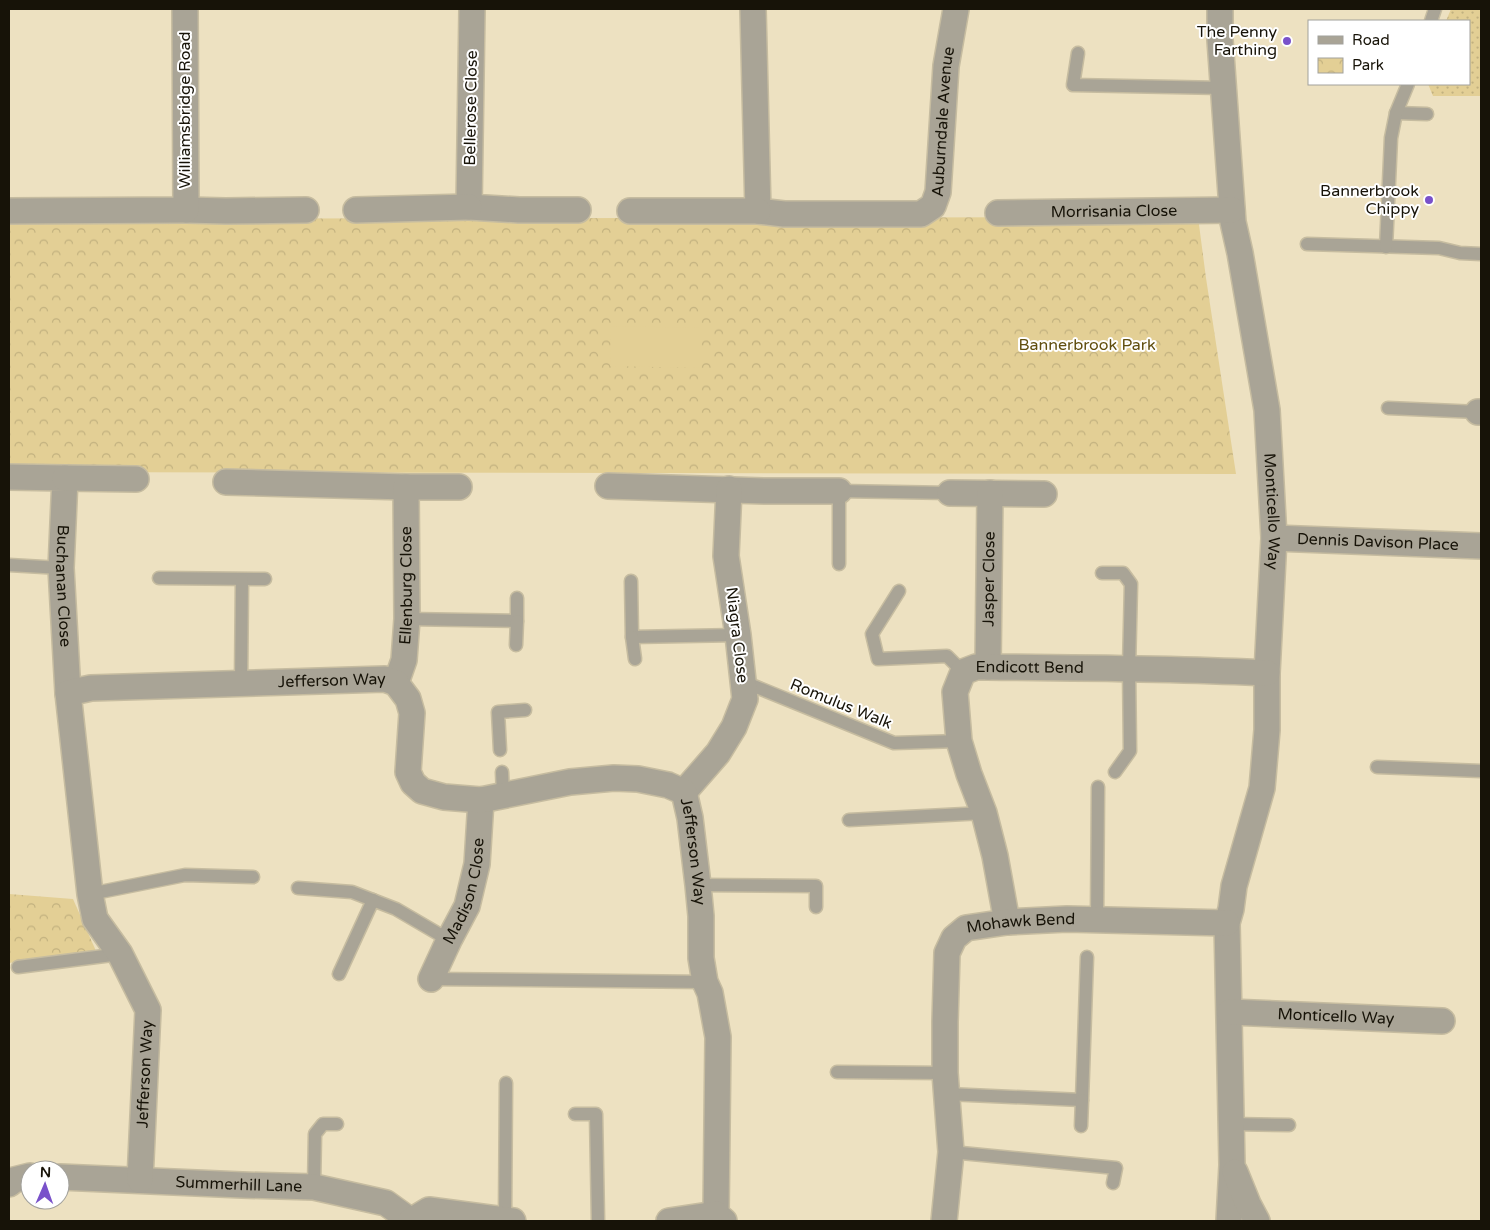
<svg xmlns="http://www.w3.org/2000/svg" width="1490" height="1230" viewBox="0 0 1490 1230" font-family="'Varela Round',sans-serif">
  <style>
    .grass { fill: url(#grass-dots) }
    .park { fill: url(#park-crowns) }
    .pitch { fill: #e3cf95 }
    .lines { fill: none; stroke-linecap: round; stroke-linejoin: round }
    .service-casing { stroke: #c6bca0; stroke-width: 15 }
    .minor-casing { stroke: #c6bca0; stroke-width: 28 }
    .service { stroke: #a9a496; stroke-width: 12 }
    .minor { stroke: #a9a496; stroke-width: 25 }
    .poi-dot { fill: #7951ca; stroke: #fff; stroke-width: 2 }
    .labels { text-anchor: middle; dominant-baseline: central; stroke-width: 4; stroke-linejoin: round; paint-order: stroke }
    .poi-label { font-size: 16px; fill: #171308; stroke: #fff; text-anchor: end }
    .street-label { font-size: 16px; fill: #171308; stroke: #fff }
    .park-label { font-size: 16px; fill: #614e0e; stroke: #fff }
  </style>
  <defs>
    <pattern id="grass-dots" width="8" height="8" patternUnits="userSpaceOnUse" patternTransform="scale(1.25)"><rect width="8" height="8" fill="#e3cf95"/><path d="M2 2h.1M6 6h.1" fill="none" stroke="#c2b17f" stroke-width="1.8" stroke-linecap="round"/></pattern>
    <pattern id="park-crowns" width="20" height="18" patternUnits="userSpaceOnUse" patternTransform="scale(1.25)"><rect width="20" height="18" fill="#e3cf95"/><path d="M2 6a3 3 0 1 1 6 0M12 15a3 3 0 1 1 6 0" fill="none" stroke="#c2b17f"/></pattern>
  </defs>
  <rect width="100%" height="100%" fill="#ede1c1"/>
  <polygon class="grass" points="1451,9 1481,9 1481,96 1433,96 1428,84 1469,84 1469,21 1446,21"/>
  <g class="park">
    <polygon points="1198,217 1206,278 1236,474 9,472 9,219"/>
    <polygon points="9,894 73,899 96,951 9,963"/>
  </g>
  <polygon class="pitch" points="611,326 700,328 700,368 610,366"/>
  <g class="lines">
    <defs>
      <g id="service">
        <polyline points="1431,21 1435,9"/>
        <polyline points="1078,53 1073,85 1223,88"/>
        <polyline points="1396,113 1427,114"/>
        <polyline points="1307,244 1439,248 1460,253 1481,254"/>
        <polyline points="1386,247 1391,138 1396,113 1408,84"/>
        <polyline points="1388,408 1478,412"/>
        <polyline points="839,564 839,491 950,493"/>
        <polyline points="9,565 61,568"/>
        <polyline points="1102,573 1123,573 1131,584 1129,668 1130,751 1115,772"/>
        <polyline points="159,578 265,579"/>
        <polyline points="631,581 632,637 738,635"/>
        <polyline points="899,591 872,634 878,659 947,656 963,672"/>
        <polyline points="407,619 517,621 517,598"/>
        <polyline points="632,637 635,659"/>
        <polyline points="516,645 517,621"/>
        <polyline points="744,682 894,743 959,741"/>
        <polyline points="241,684 242,580"/>
        <polyline points="500,750 498,712 525,710"/>
        <polyline points="1377,767 1481,771"/>
        <polyline points="502,772 503,795"/>
        <polyline points="849,820 984,813"/>
        <polyline points="698,885 816,886 816,907"/>
        <polyline points="298,888 352,892 396,909 449,940"/>
        <polyline points="90,894 185,875 253,877"/>
        <polyline points="1097,920 1098,787"/>
        <polyline points="18,967 120,954"/>
        <polyline points="339,974 373,900"/>
        <polyline points="431,979 705,982"/>
        <polyline points="837,1072 945,1073"/>
        <polyline points="947,1094 1082,1100 1087,957"/>
        <polyline points="575,1114 596,1114 598,1221"/>
        <polyline points="1231,1124 1289,1125"/>
        <polyline points="1081,1126 1082,1100"/>
        <polyline points="951,1152 1116,1168 1113,1183"/>
        <polyline points="314,1187 315,1134 323,1124 337,1124"/>
        <polyline points="505,1220 506,1083"/>
      </g>
      <g id="minor">
        <polyline points="472,9 469,207 519,210 578,210"/>
        <path id="s1" d="M753 9 758 211 784 214H921L933 206 938 192 946 66 956 9"/>
        <path id="s2" d="M1220 9V40L1233 222 1240 253 1267 410 1274 538 1267 673V730L1262 788 1234 886 1231 909 1227 923 1232 1165 1229 1221"/>
        <polyline points="186,210 226,211 306,210"/>
        <polyline points="356,210 469,207"/>
        <polyline points="9,211 186,210 185,9"/>
        <polyline points="630,211 758,211"/>
        <path id="s3" d="M998 213 1232 210"/>
        <polyline points="1478,412 1481,412"/>
        <path id="s4" d="M9 477 65 478 61 568 68 693"/>
        <polyline points="65,478 136,479"/>
        <polyline points="226,482 406,487"/>
        <polyline points="608,486 765,491 839,491"/>
        <polyline points="950,493 1044,494"/>
        <path id="s5" d="M1274 538 1481 546"/>
        <path id="s6" d="M988 667 990 493"/>
        <path id="s7" d="M396 683 404 660 407 619 406 487H459"/>
        <polyline points="684,792 718,753 734,727 745,699 738,635 726,556 729,489"/>
        <path id="s8" d="M1007 922 995 856 984 813 969 774 959 741 955 692 963 672 976 667H988C1081 668 1174 668 1267 673"/>
        <path id="s9" d="M431 979 449 940 467 906 477 864 481 800"/>
        <path id="s10" d="M1230 1012 1442 1021"/>
        <polyline points="1235,1172 1248,1204 1257,1221"/>
        <path id="s11" d="M60 1177 242 1185 314 1187 386 1203 411 1221"/>
        <path id="s12" d="M140 1180 148 1010 120 954 95 919 90 894 68 693 91 688 385 679 396 683 408 699 412 713 408 772 413 783 422 791 444 797 481 800 570 782 614 778 638 779 668 785 684 792 690 818 698 885 701 916V958L705 982 710 993 718 1037 716 1214 724 1221"/>
        <polyline points="9,1184 14,1180 30,1176"/>
        <polyline points="411,1221 429,1210 513,1221"/>
        <polyline points="669,1221 716,1214"/>
        <path id="s13" d="M944 1221 951 1152 945 1073V1022L947 953 954 938 966 928 1007 922 1067 919 1227 923"/>
      </g>
    </defs>
    <use href="#service" class="service-casing"/>
    <use href="#minor" class="minor-casing"/>
    <use href="#service" class="service"/>
    <use href="#minor" class="minor"/>
  </g>
  <g class="poi-dot">
    <circle cx="1287" cy="41" r="5"/>
    <circle cx="1429" cy="200" r="5"/>
  </g>
  <g class="labels">
    <g class="poi-label">
      <text x="1277" y="32">The Penny<tspan x="1277" dy="18">Farthing</tspan></text>
      <text x="1419" y="191">Bannerbrook<tspan x="1419" dy="18">Chippy</tspan></text>
    </g>
    <g class="street-label">
      <text transform="translate(471 108) rotate(-89)">Bellerose Close</text>
      <text transform="translate(185 110) rotate(-90)">Williamsbridge Road</text>
      <text stroke="none"><textPath href="#s1" startOffset="465">Auburndale Avenue</textPath></text>
      <text stroke="none"><textPath href="#s3" startOffset="116">Morrisania Close</textPath></text>
      <text stroke="none"><textPath href="#s2" startOffset="506">Monticello Way</textPath></text>
      <text stroke="none"><textPath href="#s5" startOffset="104">Dennis Davison Place</textPath></text>
      <text stroke="none"><textPath href="#s6" startOffset="88">Jasper Close</textPath></text>
      <text stroke="none"><textPath href="#s4" startOffset="164">Buchanan Close</textPath></text>
      <text stroke="none"><textPath href="#s7" startOffset="99">Ellenburg Close</textPath></text>
      <text transform="translate(737 635) rotate(83)">Niagra Close</text>
      <text stroke="none"><textPath href="#s8" startOffset="326">Endicott Bend</textPath></text>
      <text stroke="none"><textPath href="#s12" startOffset="768">Jefferson Way</textPath></text>
      <text transform="translate(841 704) rotate(22)">Romulus Walk</text>
      <text stroke="none"><textPath href="#s12" startOffset="1278">Jefferson Way</textPath></text>
      <text stroke="none"><textPath href="#s9" startOffset="95">Madison Close</textPath></text>
      <text stroke="none"><textPath href="#s13" startOffset="356">Mohawk Bend</textPath></text>
      <text stroke="none"><textPath href="#s10" startOffset="106">Monticello Way</textPath></text>
      <text stroke="none"><textPath href="#s12" startOffset="106">Jefferson Way</textPath></text>
      <text stroke="none"><textPath href="#s11" startOffset="179">Summerhill Lane</textPath></text>
    </g>
    <g class="park-label">
      <text x="1087" y="345">Bannerbrook Park</text>
    </g>
  </g>
  <rect width="1490" height="1230" fill="none" stroke="#171308" stroke-width="20"/>
  <rect x="1308" y="20" width="162" height="65" fill="#ffffff" stroke="#a2a19c"/>
  <rect x="1318" y="36" width="25" height="8" fill="#a9a496" stroke="#a2a19c"/>
  <text x="1352" y="45" font-size="15" fill="#171308">Road</text>
  <rect x="1318" y="58" width="25" height="15" fill="url(#park-crowns)" stroke="#a2a19c"/>
  <text x="1352" y="70" font-size="15" fill="#171308">Park</text>
  <g transform="translate(45 1185) rotate(2)"><circle r="24" fill="#ffffff" stroke="#a2a19c"/>
  <path d="M0-4L9 19L0 12L-9 19Z" fill="#7951ca"/>
  <text y="-8" font-size="14" font-weight="bold" text-anchor="middle" fill="#171308">N</text>
  </g>
</svg>
